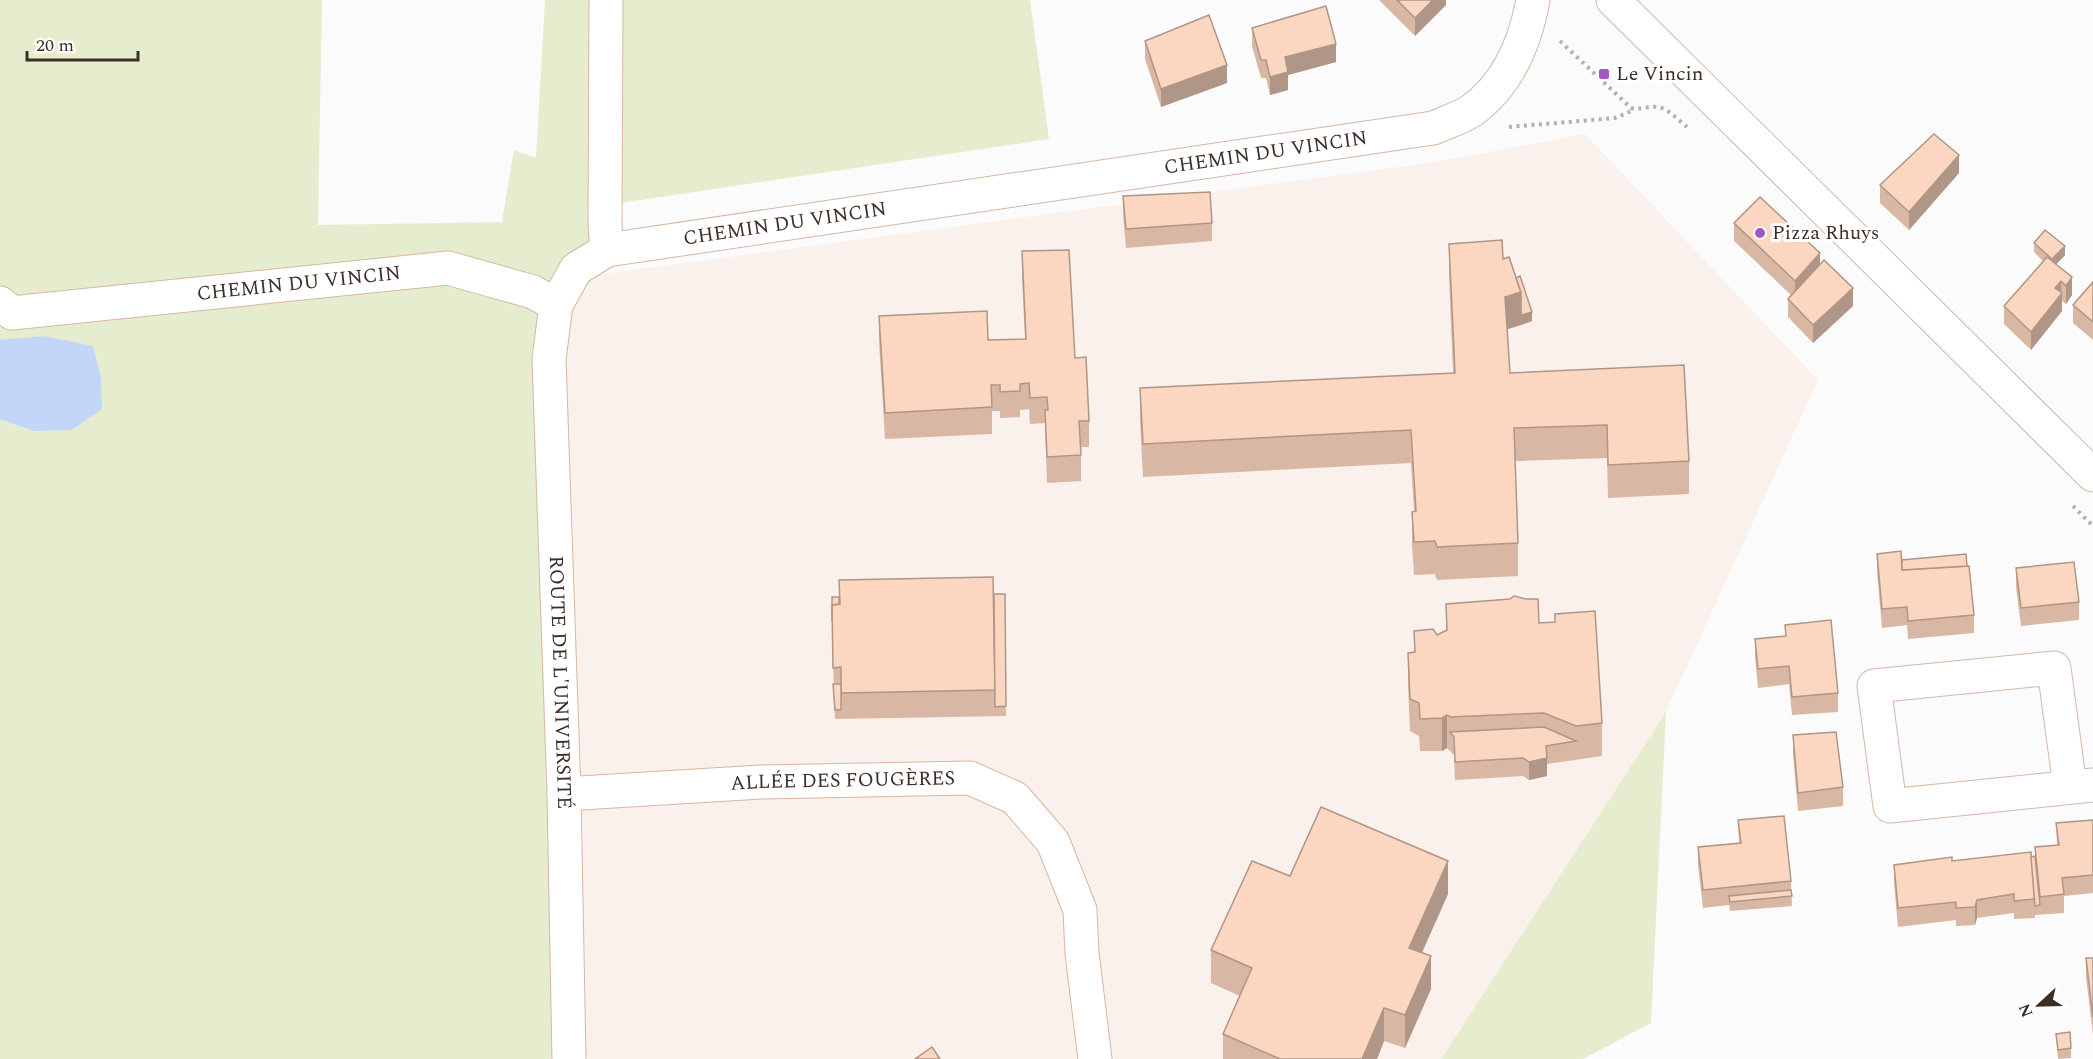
<svg xmlns="http://www.w3.org/2000/svg" width="2093" height="1059" viewBox="0 0 2093 1059" font-family="Spectral,serif">
  <style>
    .built { fill: #faf1ec }
    .green { fill: #e5edce }
    .water { fill: #c2d7f8 }
    .lines { fill: none; stroke-linecap: round; stroke-linejoin: round }
    .street-casing { stroke: #d8b6a1; stroke-width: 35 }
    .secondary-casing { stroke: #d8b6a1; stroke-width: 35 }
    .path { stroke: #b5b0ad; stroke-width: 4; stroke-dasharray: 3 4.5; stroke-linecap: butt }
    .street { stroke: #fff; stroke-width: 33 }
    .secondary { stroke: #fff; stroke-width: 33 }
    .wall { fill: #d8b8a5 }
    .shaded-wall { fill: #b09686 }
    .building { fill: #fbd6c0; stroke: #b09686; stroke-width: 1.5 }
    .poi-dot { fill: #a655c5; stroke: #fff; stroke-width: 2 }
    .labels { text-anchor: middle; dominant-baseline: central; stroke-width: 6; stroke-linejoin: round; paint-order: stroke }
    .poi-label { font-size: 20px; fill: #3c2e26; stroke: #fff; text-anchor: start }
    .street-label { font-size: 20px; fill: #3c2e26; stroke: #fff }
  </style>
  <rect width="100%" height="100%" fill="#fbfbfb"/>
  <polygon class="built" points="1585,134 1818,380 1666,712 1441,1059 586,1059 566,754 567,316 595,275 1436,162"/>
  <g class="green">
    <polygon points="0,0 322,0 318,225 502,222 514,150 536,158 545,0 1030,0 1049,139 587,208 595,275 567,316 566,754 586,1059 0,1059"/>
    <polygon points="1666,712 1651,1023 1583,1059 1441,1059"/>
  </g>
  <polygon class="water" points="44,336 93,346 101,378 102,409 72,430 34,431 0,419 0,340"/>
  <g class="lines">
    <defs>
      <g id="street">
        <polyline points="606,0 605,225 607,250"/>
        <path id="s1" d="M0 303 12 313 448 268 533 292 556 305 576 269 607 250 1433 128C1445 123 1460 118 1471 111 1508 85 1525 43 1533 0"/>
        <path id="s2" d="M556 305 549 359 564 794 569 1059"/>
        <polyline points="2070,787 2054,668 1874,686 1890,806 2093,785"/>
        <path id="s3" d="M564 794 761 782 970 778 1015 798 1053 842 1080 910 1082 953 1095 1059"/>
      </g>
      <polyline id="secondary" points="1613,0 2093,475"/>
    </defs>
    <use href="#street" class="street-casing"/>
    <use href="#secondary" class="secondary-casing"/>
    <g class="path">
      <path d="M1560 41 1631 108C1640 110 1648 106 1657 107 1668 108 1678 120 1687 127"/>
      <polyline points="1509,127 1615,118 1634,110"/>
      <polyline points="2073,506 2093,526"/>
    </g>
    <use href="#street" class="street"/>
    <use href="#secondary" class="secondary"/>
  </g>
  <g class="wall">
    <polygon points="1379,0 1446,0 1446,5 1415,36"/>
    <polygon points="1252,28 1336,62 1288,75 1288,90 1270,95 1266,78 1261,78 1252,46"/>
    <polygon points="1145,41 1227,83 1161,107 1145,59"/>
    <polygon points="1959,173 1909,230 1880,203 1880,185"/>
    <polygon points="1123,196 1212,223 1212,241 1126,248 1123,214"/>
    <polygon points="1734,223 1820,264 1853,306 1813,343 1788,317 1788,299 1791,295 1734,241"/>
    <polygon points="2034,243 2065,255 2056,264 2072,295 2066,304 2062,301 2062,311 2031,350 2004,324 2004,306 2043,261 2034,252"/>
    <polygon points="1449,244 1503,259 1516,278 1532,321 1507,329 1510,373 1689,461 1689,494 1608,498 1607,458 1515,461 1518,543 1518,576 1437,580 1435,574 1414,575 1412,545 1412,512 1414,511 1411,463 1143,477 1140,421 1140,388 1453,373 1449,277"/>
    <polygon points="1022,251 1075,358 1089,421 1089,447 1081,447 1081,481 1047,483 1045,423 1030,424 1029,409 1020,410 1020,417 1000,418 1000,411 992,411 992,434 885,439 879,342 879,316 988,340 1025,339 1022,277"/>
    <polygon points="2093,282 2093,340 2073,323 2073,305"/>
    <polygon points="1877,554 1902,560 1974,615 1974,633 1908,639 1907,625 1882,628 1877,572"/>
    <polygon points="2016,568 2079,602 2079,620 2021,626 2016,587"/>
    <polygon points="994,594 1005,594 1006,716 835,719 832,631"/>
    <polygon points="1446,604 1539,623 1555,622 1555,614 1602,723 1602,756 1547,764 1547,776 1529,780 1523,776 1455,780 1454,755 1447,748 1442,751 1420,751 1419,736 1410,731 1408,686 1408,653 1414,652 1414,631 1437,635 1446,630"/>
    <polygon points="1785,625 1838,693 1838,712 1792,715 1789,684 1758,688 1755,657 1755,639 1785,636"/>
    <polygon points="1793,735 1843,787 1843,806 1798,811 1793,754"/>
    <polygon points="1738,820 1791,881 1792,906 1730,911 1729,905 1703,908 1698,865 1698,847 1739,843"/>
    <polygon points="2093,820 2093,893 2064,896 2064,913 2035,915 2035,918 2014,919 2014,913 1977,918 1975,925 1956,926 1956,920 1898,927 1894,883 1894,865 1952,861 2035,856 2035,847 2057,845 2056,823"/>
    <polygon points="1290,876 1448,894 1422,953 1431,989 1405,1048 1384,1041 1377,1059 1223,1059 1223,1034 1240,996 1211,983 1211,950"/>
    <polygon points="2086,958 2093,958 2093,1035 2086,977"/>
    <polygon points="2056,1034 2071,1048 2071,1058 2058,1059"/>
  </g>
  <g class="shaded-wall">
    <polygon points="1433,0 1446,0 1446,5 1415,36 1415,18"/>
    <polygon points="1336,44 1336,62 1288,75 1288,90 1270,95 1270,77 1285,57"/>
    <polygon points="1227,65 1227,83 1161,107 1161,89"/>
    <polygon points="1959,155 1959,173 1909,230 1909,212"/>
    <polygon points="2065,246 2065,255 2052,269 2052,259"/>
    <polygon points="1820,253 1820,271 1795,299 1795,281"/>
    <polygon points="2072,277 2072,295 2066,304 2066,286"/>
    <polygon points="2061,281 2061,295 2062,293 2062,311 2031,350 2031,332 2055,288"/>
    <polygon points="1853,288 1853,306 1813,343 1813,325"/>
    <polygon points="1521,292 1521,325 1505,330 1505,297"/>
    <polygon points="1532,312 1532,321 1521,325 1521,315"/>
    <polygon points="1447,715 1447,748 1442,751 1442,718"/>
    <polygon points="1547,758 1547,776 1529,780 1529,762"/>
    <polygon points="1448,861 1448,894 1409,981 1409,948"/>
    <polygon points="1977,900 1977,918 1975,925 1975,907"/>
    <polygon points="1431,956 1431,989 1405,1048 1405,1015"/>
    <polygon points="1384,1008 1384,1041 1377,1059 1362,1059"/>
  </g>
  <g class="building">
    <polygon points="1397,0 1433,0 1415,18"/>
    <polygon points="1326,6 1336,44 1285,57 1288,72 1270,77 1266,60 1261,60 1252,28"/>
    <polygon points="1209,15 1227,65 1161,89 1145,41"/>
    <polygon points="1934,134 1959,155 1909,212 1880,185"/>
    <polygon points="1210,192 1212,223 1126,229 1123,196"/>
    <polygon points="1760,197 1820,253 1795,281 1734,223"/>
    <polygon points="2045,230 2065,246 2052,259 2034,243"/>
    <polygon points="1502,240 1503,259 1509,257 1521,292 1505,297 1510,373 1684,365 1689,461 1608,465 1607,425 1514,428 1518,543 1437,547 1435,541 1414,542 1412,512 1416,511 1411,430 1143,444 1140,388 1455,373 1449,244"/>
    <polygon points="1069,250 1075,358 1086,357 1089,421 1079,421 1081,455 1047,457 1045,410 1048,410 1047,397 1030,398 1029,383 1020,384 1020,391 1000,392 1000,385 991,385 992,407 885,413 879,316 987,311 988,340 1026,339 1022,251"/>
    <polygon points="2047,257 2072,277 2066,286 2061,281 2055,288 2062,293 2031,332 2004,306"/>
    <polygon points="1824,260 1853,288 1813,325 1788,299"/>
    <polygon points="1520,276 1532,312 1521,315 1521,292 1516,278"/>
    <polygon points="2093,282 2093,322 2073,305"/>
    <polygon points="1901,551 1902,570 1969,566 1974,615 1908,621 1907,607 1882,609 1877,554"/>
    <polygon points="1966,554 1967,566 1902,570 1902,560"/>
    <polygon points="2074,562 2079,602 2021,608 2016,568"/>
    <polygon points="993,577 995,690 841,693 841,667 833,668 832,605 840,604 839,580"/>
    <polygon points="994,594 1005,594 1006,706 995,707"/>
    <polygon points="1514,596 1526,599 1538,599 1539,623 1555,622 1555,614 1595,611 1602,723 1576,726 1544,713 1450,717 1447,715 1442,718 1420,719 1419,703 1410,699 1408,653 1415,652 1414,631 1433,629 1437,635 1447,630 1446,604 1510,599"/>
    <polygon points="832,597 839,597 839,604 832,605 832,621"/>
    <polygon points="1831,620 1838,693 1792,697 1789,666 1758,669 1755,639 1786,636 1785,625"/>
    <polygon points="833,684 841,684 841,710 835,710"/>
    <polygon points="1544,727 1576,741 1546,746 1547,758 1529,762 1523,758 1455,762 1454,737 1450,732"/>
    <polygon points="1836,732 1843,787 1798,793 1793,735"/>
    <polygon points="1321,807 1448,861 1409,948 1431,956 1405,1015 1384,1008 1362,1059 1280,1059 1223,1034 1252,968 1211,950 1252,861 1290,876"/>
    <polygon points="1784,816 1791,881 1703,890 1698,847 1741,843 1738,820"/>
    <polygon points="2093,820 2093,875 2062,878 2064,894 2040,897 2035,847 2059,845 2056,823"/>
    <polygon points="2031,852 2035,899 2014,901 2014,894 1977,900 1975,907 1956,908 1956,902 1898,908 1894,865 1952,857 1952,861"/>
    <polygon points="2035,856 2040,905 2035,906 2031,857"/>
    <polygon points="1791,890 1792,896 1730,902 1729,896"/>
    <polygon points="2086,958 2093,958 2093,1017"/>
    <polygon points="2070,1032 2071,1048 2058,1050 2056,1034"/>
    <polygon points="932,1047 940,1059 915,1059"/>
  </g>
  <g class="poi-dot">
    <rect x="1598" y="68" width="12" height="12" rx="3"/>
    <circle cx="1760" cy="233" r="6"/>
  </g>
  <g class="labels">
    <g class="poi-label">
      <text x="1616" y="74">Le Vincin</text>
      <text x="1772" y="233">Pizza Rhuys</text>
    </g>
    <g class="street-label">
      <text stroke="none"><textPath href="#s1" startOffset="1312">CHEMIN DU VINCIN</textPath></text>
      <text stroke="none"><textPath href="#s1" startOffset="826">CHEMIN DU VINCIN</textPath></text>
      <text stroke="none"><textPath href="#s1" startOffset="304">CHEMIN DU VINCIN</textPath></text>
      <text stroke="none"><textPath href="#s2" startOffset="378">ROUTE DE L'UNIVERSITÉ</textPath></text>
      <text stroke="none"><textPath href="#s3" startOffset="279">ALLÉE DES FOUGÈRES</textPath></text>
    </g>
  </g>
  <g transform="translate(2039 1005) rotate(248)" stroke="#ffffff" stroke-width="4.5" paint-order="stroke">
  <path d="M0-4.5L10 22L0 15L-10 22Z" fill="#3c2e26"/>
  <text y="-9" font-size="16" font-weight="bold" text-anchor="middle" fill="#3c2e26">N</text>
  </g>
  <path d="M27 51v9h111v-9" fill="none" stroke="#3c2e26" stroke-width="3"/>
  <text x="36" y="51" font-size="18" fill="#3c2e26" stroke="#ffffff" stroke-width="4.5" paint-order="stroke">20 m</text>
</svg>
